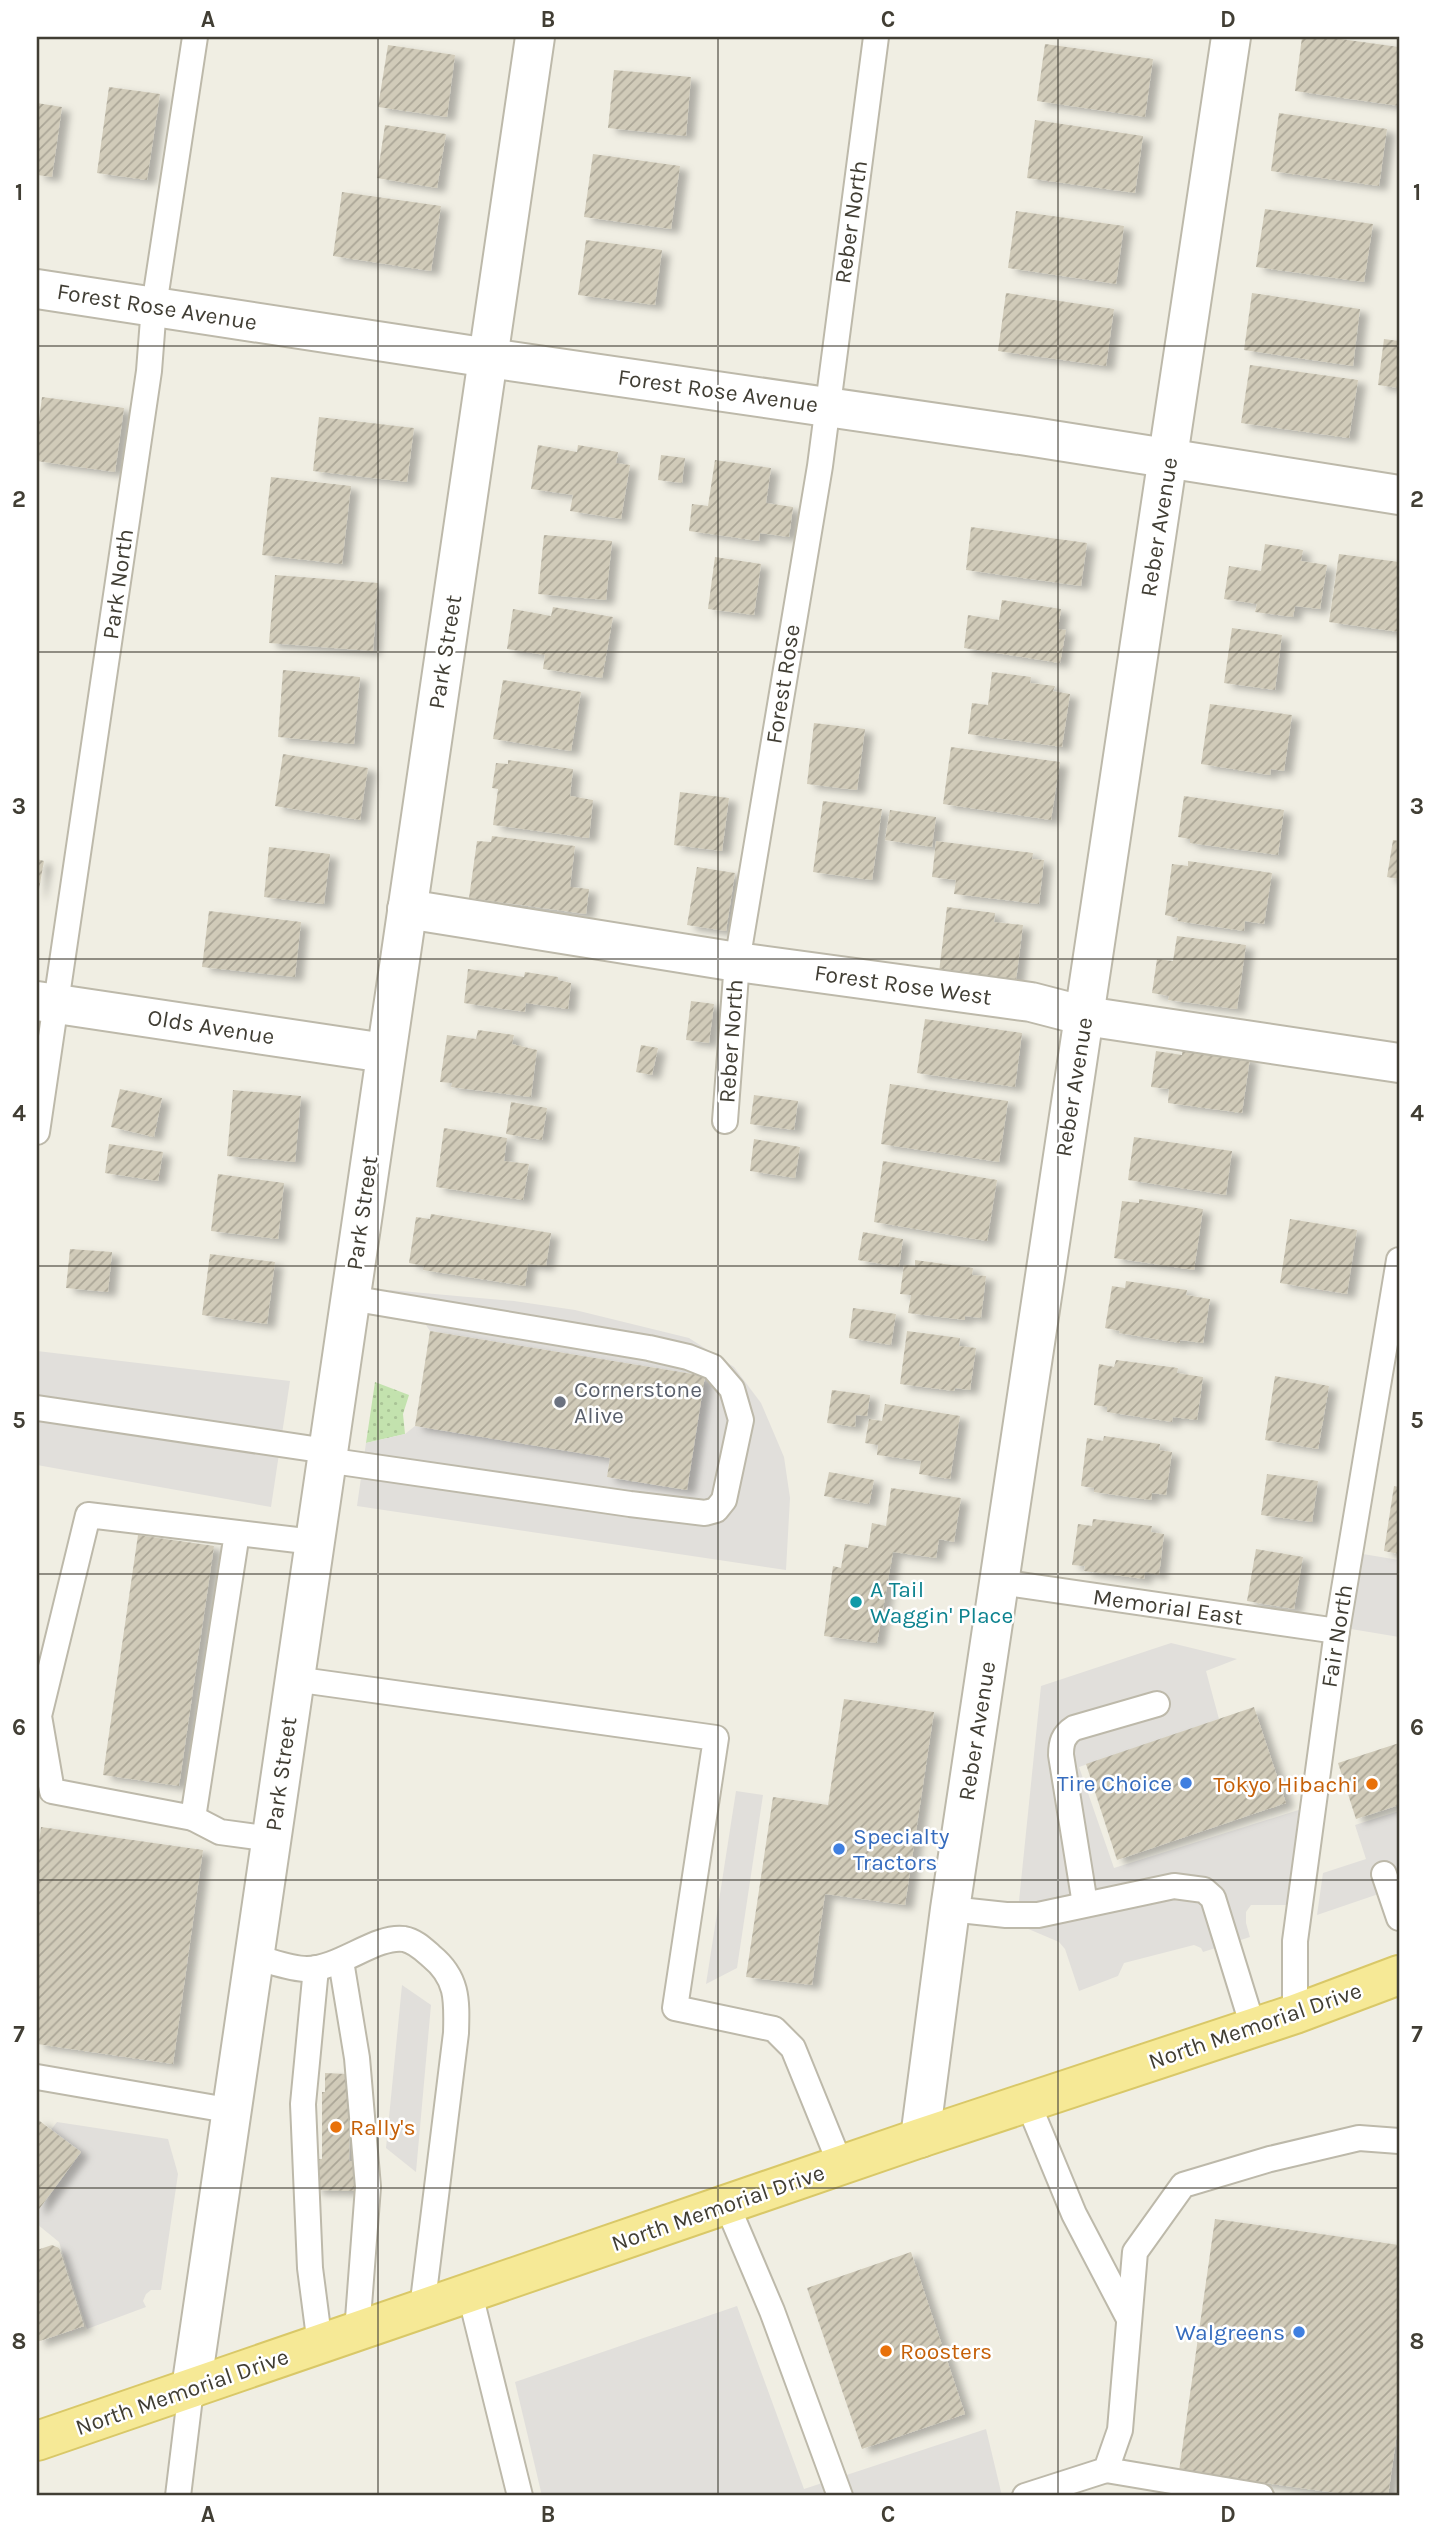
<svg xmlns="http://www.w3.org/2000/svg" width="1436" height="2533" viewBox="0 0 1436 2533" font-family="Karla,sans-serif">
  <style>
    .grass { fill: url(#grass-dots) }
    .parking { fill: #e1dfdb }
    .building { fill: url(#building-hatch); filter: url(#shadow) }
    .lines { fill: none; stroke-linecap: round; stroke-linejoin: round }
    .lane-casing { stroke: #bdb9aa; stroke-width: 28 }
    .street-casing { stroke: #bdb9aa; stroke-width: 42 }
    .primary-casing { stroke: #d9c868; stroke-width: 42 }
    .lane { stroke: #fff; stroke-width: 24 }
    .street { stroke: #fff; stroke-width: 38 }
    .primary { stroke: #f6e996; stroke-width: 38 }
    .grid { fill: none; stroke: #413e34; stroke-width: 2; stroke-opacity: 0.55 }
    .worship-dot { fill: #6b7280; stroke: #fff; stroke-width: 2.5 }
    .culture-dot { fill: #0f9aa8; stroke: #fff; stroke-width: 2.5 }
    .shop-dot { fill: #3f7fe0; stroke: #fff; stroke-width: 2.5 }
    .food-dot { fill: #e8710a; stroke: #fff; stroke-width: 2.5 }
    .labels { text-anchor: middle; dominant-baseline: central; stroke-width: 5; stroke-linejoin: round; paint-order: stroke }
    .street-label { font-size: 23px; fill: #413e34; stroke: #fff }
    .worship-label { font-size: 23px; fill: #5b616d; stroke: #fff; text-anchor: start }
    .culture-label { font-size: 23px; fill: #0d838f; stroke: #fff; text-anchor: start }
    .shop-label { font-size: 23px; fill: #366cbe; stroke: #fff; text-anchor: end }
    .food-label { font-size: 23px; fill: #c56008; stroke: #fff; text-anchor: start }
    .neatline { fill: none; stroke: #413e34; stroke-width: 2.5 }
    .grid-label { font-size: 23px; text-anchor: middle; font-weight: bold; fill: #413e34 }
  </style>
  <defs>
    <pattern id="grass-dots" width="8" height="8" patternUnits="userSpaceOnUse" patternTransform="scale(1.75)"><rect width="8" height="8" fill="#c3e2ae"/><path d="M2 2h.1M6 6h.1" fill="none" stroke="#a9c396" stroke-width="1.8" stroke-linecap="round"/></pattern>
    <pattern id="building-hatch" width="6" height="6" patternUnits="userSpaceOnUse" patternTransform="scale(1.75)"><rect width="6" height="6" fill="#d1cbb9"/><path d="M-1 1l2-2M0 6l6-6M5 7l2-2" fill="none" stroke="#aba697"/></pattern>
    <filter id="shadow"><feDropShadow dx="8" dy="4.5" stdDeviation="3.5" flood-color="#0004"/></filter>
  </defs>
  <rect width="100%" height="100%" fill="#f0eee3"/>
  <polygon class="grass" points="375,1382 409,1395 403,1414 405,1434 366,1443"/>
  <g class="parking">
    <polygon points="390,1290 514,1301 575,1310 689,1338 734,1367 761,1403 784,1457 790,1498 786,1570 357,1506 366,1443 405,1434 415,1426 610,1458 607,1477 686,1490 705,1376 430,1331 426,1325 385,1318"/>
    <polygon points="37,1351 290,1381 271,1507 37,1465"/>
    <polygon points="1363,1554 1399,1560 1399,1637 1351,1629"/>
    <polygon points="1171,1643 1237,1659 1206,1671 1219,1719 1079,1767 1114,1868 1305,1808 1289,1905 1251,1905 1246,1912 1246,1923 1250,1937 1203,1952 1201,1948 1194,1945 1124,1963 1118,1976 1079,1991 1065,1949 1059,1942 1019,1925 1019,1901 1041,1686"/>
    <polygon points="736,1791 763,1795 737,1968 706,1984"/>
    <polygon points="1399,1811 1399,1887 1317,1915 1323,1873 1366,1859 1355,1825"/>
    <polygon points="402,1985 431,2005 416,2172 386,2148"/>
    <polygon points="57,2122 168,2139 178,2174 161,2290 151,2290 146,2294 143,2301 146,2307 87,2329 59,2242 37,2224 37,2212 81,2152 51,2130"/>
    <polygon points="737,2306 804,2489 986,2429 1002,2496 542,2496 515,2382"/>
  </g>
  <g class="building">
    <polygon points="1302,37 1326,37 1399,47 1399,106 1295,91"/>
    <polygon points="1045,44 1153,59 1145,117 1037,101"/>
    <polygon points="388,45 455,55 447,117 378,107"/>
    <polygon points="614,70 691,77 686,136 608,128"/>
    <polygon points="109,87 160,94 147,180 97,173"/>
    <polygon points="37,103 62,107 52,177 37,175"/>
    <polygon points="1279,113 1387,129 1379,186 1271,171"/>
    <polygon points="1035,120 1143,136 1135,193 1027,178"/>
    <polygon points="385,125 446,134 437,188 377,178"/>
    <polygon points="593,154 680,166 671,229 584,217"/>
    <polygon points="342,192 441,206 431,271 333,256"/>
    <polygon points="1265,209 1373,224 1364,282 1256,267"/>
    <polygon points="1016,211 1124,226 1116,284 1008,268"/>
    <polygon points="586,240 662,250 655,305 578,295"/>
    <polygon points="1006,293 1114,309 1106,366 998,351"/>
    <polygon points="1252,293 1360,309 1353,366 1244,350"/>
    <polygon points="1384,339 1399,341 1399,388 1378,385"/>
    <polygon points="1250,365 1358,380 1349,438 1241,423"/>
    <polygon points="42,397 124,408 115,472 37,461 37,436"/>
    <polygon points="319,417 414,428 407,482 313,471"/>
    <polygon points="538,445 577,452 578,445 618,452 616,463 630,465 621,519 570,511 573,495 531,489"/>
    <polygon points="661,455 685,458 682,483 658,480"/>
    <polygon points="715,460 771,468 766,503 793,507 789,537 760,533 759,541 689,531 692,504 708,506"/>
    <polygon points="271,477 351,486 342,564 262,555"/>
    <polygon points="971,527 1087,543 1081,586 966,570"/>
    <polygon points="544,535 612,541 606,600 538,594"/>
    <polygon points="1265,544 1303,550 1301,561 1327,565 1320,609 1295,606 1293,617 1255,612 1257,604 1224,599 1229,566 1261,571"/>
    <polygon points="1339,554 1399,562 1399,632 1329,622"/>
    <polygon points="715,557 761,564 754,615 708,609"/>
    <polygon points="275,575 378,583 373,651 269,643"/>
    <polygon points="1002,600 1061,609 1058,629 1066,630 1060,663 964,648 968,615 999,620"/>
    <polygon points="553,607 613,617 602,678 543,669 545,655 507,649 513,609 551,616"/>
    <polygon points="1232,628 1282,635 1275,690 1224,683"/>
    <polygon points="283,670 360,677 354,744 278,737"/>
    <polygon points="992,672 1031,677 1030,683 1055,686 1053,691 1070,694 1062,747 968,734 972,703 988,705"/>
    <polygon points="503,680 581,692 571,751 493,739"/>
    <polygon points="1210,704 1292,715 1284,771 1271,769 1270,775 1201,764"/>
    <polygon points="814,723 865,729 857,790 807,784"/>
    <polygon points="951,747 1060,762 1051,820 943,804"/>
    <polygon points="283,754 368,768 360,820 275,806"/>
    <polygon points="508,760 573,769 570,796 593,800 589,838 493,825 498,789 492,788 496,763 508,764"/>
    <polygon points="680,792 729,798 722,851 674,845"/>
    <polygon points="1184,796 1284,810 1278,855 1190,843 1190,839 1178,837"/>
    <polygon points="823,801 882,809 872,880 813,872"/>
    <polygon points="890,810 936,817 932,847 885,840"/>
    <polygon points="492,836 575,846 570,887 589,889 586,914 469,898 477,841 491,842"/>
    <polygon points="1393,840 1399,841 1399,879 1387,877"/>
    <polygon points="936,841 1033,853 1032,859 1044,860 1039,904 954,894 956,880 932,877"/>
    <polygon points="269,847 330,854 324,904 264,897"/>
    <polygon points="37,859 44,861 38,895 37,895"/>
    <polygon points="1188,861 1272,873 1264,924 1245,921 1244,931 1177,921 1178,918 1165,915 1172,864 1188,866"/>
    <polygon points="697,867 735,873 726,931 687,925"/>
    <polygon points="947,907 995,913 994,922 1023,925 1016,981 939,972"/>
    <polygon points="209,911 301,922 295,977 202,967"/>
    <polygon points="1177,936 1246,945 1237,1009 1168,1000 1169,996 1152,993 1157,959 1173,961"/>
    <polygon points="468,969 524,977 525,972 558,977 558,980 571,983 568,1009 526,1003 525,1012 464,1003"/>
    <polygon points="691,1001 714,1004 709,1043 686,1040"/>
    <polygon points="925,1019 1022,1033 1015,1087 917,1073"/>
    <polygon points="478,1030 514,1035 512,1044 537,1050 531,1097 451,1087 452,1083 440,1082 447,1035 476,1039"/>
    <polygon points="1183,1043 1250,1058 1242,1113 1168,1103 1169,1089 1151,1087 1156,1051 1182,1055"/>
    <polygon points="641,1045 658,1048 652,1075 636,1072"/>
    <polygon points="890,1084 1008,1101 999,1162 881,1144"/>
    <polygon points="120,1089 162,1098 154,1137 111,1127"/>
    <polygon points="233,1090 301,1096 295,1162 227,1156"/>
    <polygon points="754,1095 798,1101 794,1130 750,1124"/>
    <polygon points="511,1102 547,1108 542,1140 506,1134"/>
    <polygon points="444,1128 507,1138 504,1161 529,1164 523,1200 436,1187"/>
    <polygon points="1134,1137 1232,1151 1226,1195 1128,1180"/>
    <polygon points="754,1139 800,1147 795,1178 750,1171"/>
    <polygon points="109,1144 163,1152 158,1181 105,1173"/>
    <polygon points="883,1161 997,1180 987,1241 874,1222"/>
    <polygon points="218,1174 284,1183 278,1239 211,1231"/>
    <polygon points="1139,1199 1203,1209 1194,1270 1114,1258 1122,1201 1139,1203"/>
    <polygon points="431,1214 551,1233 546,1266 528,1264 525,1286 423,1270 424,1266 409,1263 416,1217 430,1219"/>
    <polygon points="1290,1219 1357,1230 1347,1294 1280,1283"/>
    <polygon points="863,1232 903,1239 899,1267 858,1260"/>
    <polygon points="70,1249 112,1252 108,1292 66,1288"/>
    <polygon points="210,1254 275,1262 267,1324 202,1315"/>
    <polygon points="915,1260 973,1268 972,1275 986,1276 981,1318 965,1316 965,1320 908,1313 911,1295 900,1294 904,1265 915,1266"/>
    <polygon points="1126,1281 1187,1290 1186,1295 1210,1299 1203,1343 1180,1340 1180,1343 1119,1333 1120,1331 1105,1328 1112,1286 1125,1288"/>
    <polygon points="853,1308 896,1314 891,1345 849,1338"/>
    <polygon points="430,1331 705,1376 687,1490 607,1477 610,1458 415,1426"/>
    <polygon points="907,1331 960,1338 959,1346 976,1348 970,1390 955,1388 954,1391 900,1384"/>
    <polygon points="1116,1360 1178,1368 1177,1373 1203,1377 1197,1420 1173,1417 1172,1422 1107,1412 1107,1407 1094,1405 1099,1364 1114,1367"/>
    <polygon points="1275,1376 1329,1386 1318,1449 1265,1440"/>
    <polygon points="832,1390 870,1395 867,1416 856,1415 855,1427 827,1423"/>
    <polygon points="885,1404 960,1416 950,1479 919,1474 921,1461 877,1455 878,1445 865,1443 869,1419 882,1421"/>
    <polygon points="1104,1436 1160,1444 1159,1450 1172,1452 1166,1495 1152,1493 1151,1500 1094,1492 1094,1488 1081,1486 1087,1438 1103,1441"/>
    <polygon points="829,1472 874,1480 869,1504 824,1496"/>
    <polygon points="1267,1474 1318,1481 1312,1522 1261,1515"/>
    <polygon points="1394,1486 1399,1487 1399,1554 1384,1551"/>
    <polygon points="891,1488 961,1498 954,1542 939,1539 936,1558 893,1552 877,1643 824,1636 833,1566 841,1568 845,1544 868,1548 872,1523 886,1526"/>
    <polygon points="1093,1519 1152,1526 1151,1532 1164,1534 1159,1575 1145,1572 1144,1579 1084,1571 1085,1566 1072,1565 1078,1524 1092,1526"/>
    <polygon points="138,1535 214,1546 179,1786 103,1775"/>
    <polygon points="1256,1549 1303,1557 1294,1609 1247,1601"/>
    <polygon points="844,1699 934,1712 905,1905 825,1894 812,1985 746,1977 773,1797 828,1805"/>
    <polygon points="1254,1707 1286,1803 1117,1860 1086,1764"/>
    <polygon points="1399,1743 1399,1805 1356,1819 1338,1763"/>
    <polygon points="41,1827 203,1850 173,2064 37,2044 37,1858"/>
    <polygon points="325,2073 347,2074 347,2094 350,2094 349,2161 359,2161 359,2191 314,2190 315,2159 322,2159 322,2092 325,2092"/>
    <polygon points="37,2119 81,2152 37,2212"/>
    <polygon points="1215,2219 1399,2245 1399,2419 1388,2496 1358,2496 1179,2471"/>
    <polygon points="52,2245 59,2248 84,2326 37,2342 37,2250"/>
    <polygon points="911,2252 965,2414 862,2449 807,2288"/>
  </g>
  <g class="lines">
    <defs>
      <g id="lane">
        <polyline points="725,1121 737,962 820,466 876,37"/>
        <polyline points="37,1132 149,371 154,306 195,37"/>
        <polyline points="37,1408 327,1451"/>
        <polyline points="326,1460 630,1504 705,1513 716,1510 724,1500 741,1420 732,1389 713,1367 688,1357 649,1348 350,1298"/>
        <polyline points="237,1533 193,1818 52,1791 39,1716 88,1515 314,1542"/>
        <polyline points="1000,1582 1337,1631"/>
        <polyline points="294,1679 716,1738 675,2008 774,2029 793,2048 841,2166"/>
        <polyline points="193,1818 220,1832 271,1839"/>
        <polyline points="1384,1874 1399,1918"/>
        <path d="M1085 1904 1061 1755C1061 1743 1063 1735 1074 1728L1157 1704"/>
        <polyline points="950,1909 1006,1915 1038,1915 1174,1886 1204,1890 1213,1898 1253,2027"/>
        <path d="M255 1957C271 1961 290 1969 307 1969 339 1969 376 1935 404 1939 415 1941 423 1949 431 1956 458 1978 457 2000 456 2033L422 2309"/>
        <polyline points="341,1961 357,2058 368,2187 357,2332"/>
        <polyline points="316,1968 303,2104 310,2268 320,2345"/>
        <polyline points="1295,2014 1295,1941 1337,1631 1399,1260"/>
        <polyline points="37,2077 233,2111"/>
        <polyline points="1028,2103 1074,2214 1129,2319"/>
        <polyline points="727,2205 772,2311 840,2496"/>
        <polyline points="470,2294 520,2496"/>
        <polyline points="1106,2470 1261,2496"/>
        <polyline points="178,2496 191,2389"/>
        <polyline points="1025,2496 1106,2470 1120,2430 1135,2252 1183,2185 1270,2159 1359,2138 1399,2141"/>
      </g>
      <g id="street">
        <polyline points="37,289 489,358 1027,436 1399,495"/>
        <polyline points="407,909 737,962 1031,1002 1085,1016 1399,1063"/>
        <polyline points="37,1001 385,1053"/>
        <polyline points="920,2138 950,1909 1231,37"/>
        <polyline points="191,2389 535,37"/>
      </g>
      <polyline id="primary" points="37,2441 920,2138 1295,2014 1399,1975"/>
    </defs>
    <use href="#lane" class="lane-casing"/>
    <use href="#street" class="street-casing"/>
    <use href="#primary" class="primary-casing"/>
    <use href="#lane" class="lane"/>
    <use href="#street" class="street"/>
    <use href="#primary" class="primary"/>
  </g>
  <path class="grid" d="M378 37V2496M718 37V2496M1058 37V2496M37 346H1399M37 652H1399M37 959H1399M37 1266H1399M37 1574H1399M37 1880H1399M37 2188H1399"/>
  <circle class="worship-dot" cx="560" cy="1402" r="7"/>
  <circle class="culture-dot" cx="856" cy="1602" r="7"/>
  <g class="shop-dot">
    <circle cx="1186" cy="1783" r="7"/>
    <circle cx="839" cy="1849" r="7"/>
    <circle cx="1299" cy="2332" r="7"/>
  </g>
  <g class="food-dot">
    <circle cx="1372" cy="1784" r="7"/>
    <circle cx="336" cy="2127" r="7"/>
    <circle cx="886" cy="2351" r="7"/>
  </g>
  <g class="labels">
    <g class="street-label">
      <text transform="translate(851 222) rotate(-82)">Reber North</text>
      <text transform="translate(157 307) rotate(9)">Forest Rose Avenue</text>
      <text transform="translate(718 391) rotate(8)">Forest Rose Avenue</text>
      <text transform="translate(1159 527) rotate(-81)">Reber Avenue</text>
      <text transform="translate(118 584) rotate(-82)">Park North</text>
      <text transform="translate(445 652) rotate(-81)">Park Street</text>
      <text transform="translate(783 684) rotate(-81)">Forest Rose</text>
      <text transform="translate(903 985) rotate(8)">Forest Rose West</text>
      <text transform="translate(211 1027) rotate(9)">Olds Avenue</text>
      <text transform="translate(731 1041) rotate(-86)">Reber North</text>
      <text transform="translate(1074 1087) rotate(-81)">Reber Avenue</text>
      <text transform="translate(362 1213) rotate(-82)">Park Street</text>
      <text transform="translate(1168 1607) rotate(8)">Memorial East</text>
      <text transform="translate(1337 1636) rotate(-81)">Fair North</text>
      <text transform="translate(977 1731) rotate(-81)">Reber Avenue</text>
      <text transform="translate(281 1774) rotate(-82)">Park Street</text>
      <text transform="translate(1255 2026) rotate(-19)">North Memorial Drive</text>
      <text transform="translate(718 2208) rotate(-19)">North Memorial Drive</text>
      <text transform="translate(182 2392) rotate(-19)">North Memorial Drive</text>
    </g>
    <g class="worship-label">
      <text x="574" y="1389">Cornerstone<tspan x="574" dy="26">Alive</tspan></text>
    </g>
    <g class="culture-label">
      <text x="870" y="1589">A Tail<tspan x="870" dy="26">Waggin' Place</tspan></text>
    </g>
    <g class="shop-label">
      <text x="1172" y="1783">Tire Choice</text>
      <text x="853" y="1836" text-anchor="start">Specialty<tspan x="853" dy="26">Tractors</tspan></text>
      <text x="1285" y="2332">Walgreens</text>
    </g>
    <g class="food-label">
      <text x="1358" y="1784" text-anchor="end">Tokyo Hibachi</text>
      <text x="350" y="2127">Rally's</text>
      <text x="900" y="2351">Roosters</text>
    </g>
  </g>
  <rect width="1436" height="2533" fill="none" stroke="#ffffff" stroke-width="77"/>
  <rect x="38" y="38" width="1360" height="2456" class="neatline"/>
  <g class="grid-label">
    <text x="208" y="27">A</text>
    <text x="548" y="27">B</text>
    <text x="888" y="27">C</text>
    <text x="1228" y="27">D</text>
    <text x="19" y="200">1</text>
    <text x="1417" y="200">1</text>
    <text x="19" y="507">2</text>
    <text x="1417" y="507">2</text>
    <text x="19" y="814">3</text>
    <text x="1417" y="814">3</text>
    <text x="19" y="1121">4</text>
    <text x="1417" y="1121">4</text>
    <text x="19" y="1428">5</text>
    <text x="1417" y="1428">5</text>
    <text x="19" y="1735">6</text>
    <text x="1417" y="1735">6</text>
    <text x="19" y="2042">7</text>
    <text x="1417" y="2042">7</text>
    <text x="19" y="2349">8</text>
    <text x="1417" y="2349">8</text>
    <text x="208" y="2522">A</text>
    <text x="548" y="2522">B</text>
    <text x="888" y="2522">C</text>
    <text x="1228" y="2522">D</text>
  </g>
</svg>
